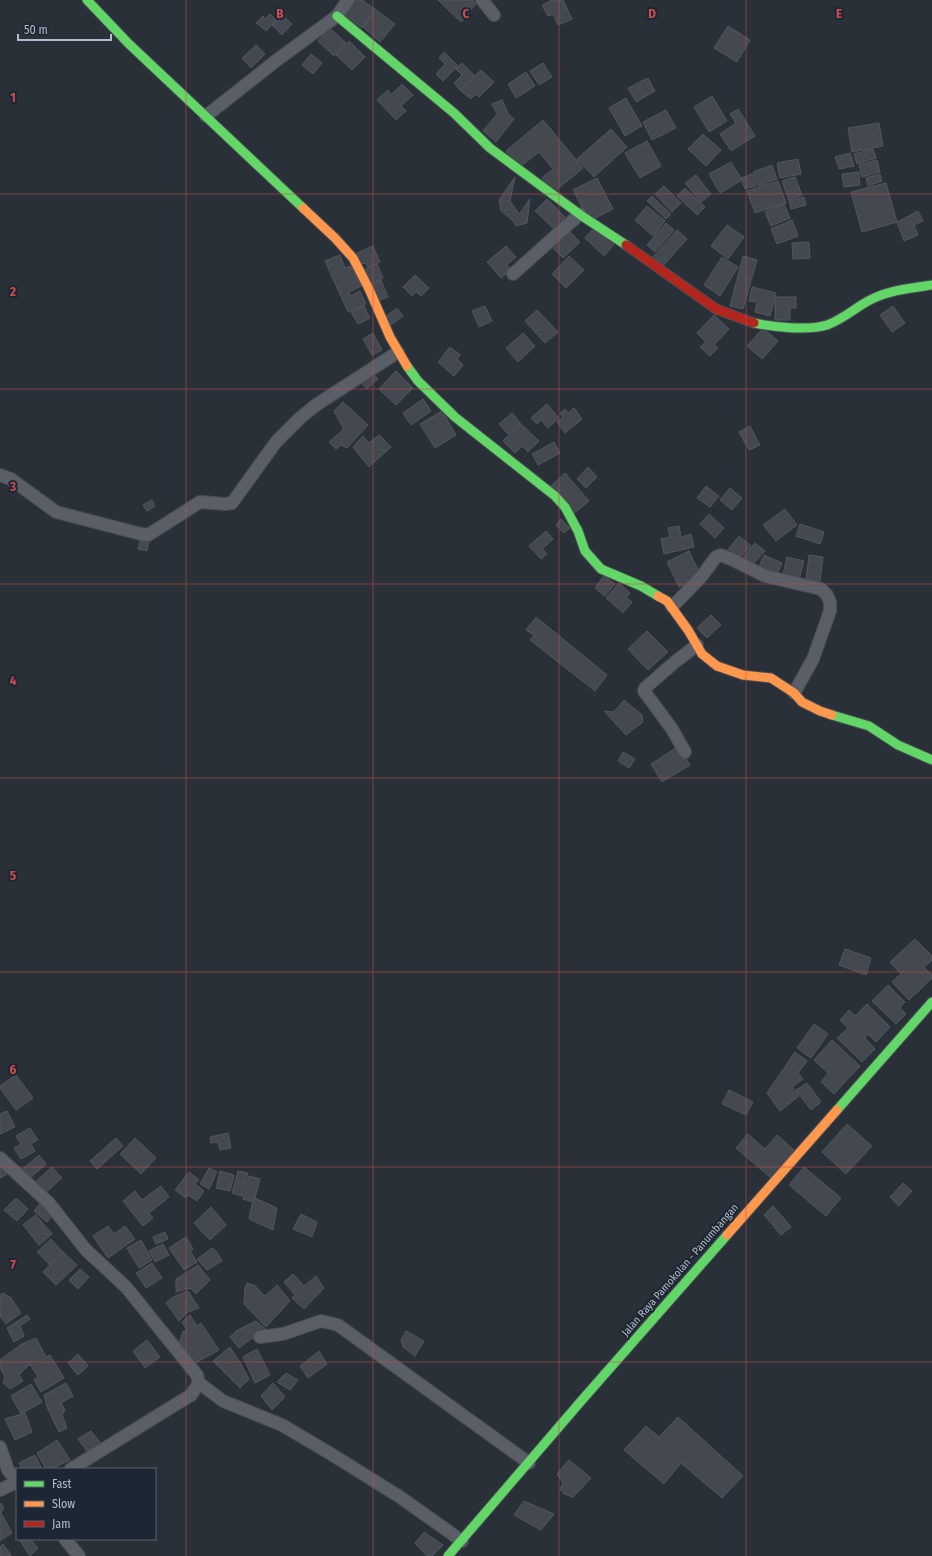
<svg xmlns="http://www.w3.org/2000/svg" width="932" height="1556" viewBox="0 0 932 1556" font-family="'Fira Sans Condensed',sans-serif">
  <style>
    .building { fill: #444950; stroke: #52575f }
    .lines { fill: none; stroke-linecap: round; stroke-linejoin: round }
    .street-casing { stroke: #484c53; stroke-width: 14 }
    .fast-casing { stroke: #484c53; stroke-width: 11 }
    .slow-casing { stroke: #484c53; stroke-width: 11 }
    .jam-casing { stroke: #484c53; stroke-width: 11 }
    .street { stroke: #5a5e66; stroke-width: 12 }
    .fast { stroke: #63d668; stroke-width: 9 }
    .slow { stroke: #ff974d; stroke-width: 9 }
    .jam { stroke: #b3261e; stroke-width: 9 }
    .grid { fill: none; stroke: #ce4d50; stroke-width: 1; stroke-opacity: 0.55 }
    .labels { text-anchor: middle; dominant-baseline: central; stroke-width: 4; stroke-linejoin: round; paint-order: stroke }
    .street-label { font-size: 11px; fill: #b4bcc9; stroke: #1d2633 }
    .grid-label { font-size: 13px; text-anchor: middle; font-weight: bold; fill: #ce4d50; stroke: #1d2633; stroke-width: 4; stroke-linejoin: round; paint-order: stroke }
  </style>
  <rect width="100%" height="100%" fill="#2a3038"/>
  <g class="building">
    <polygon points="354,0 362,0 376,10 362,28 344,14"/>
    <polygon points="438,0 473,0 476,4 461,22"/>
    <polygon points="552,0 563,0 572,19 558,25 553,14 548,16 542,5"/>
    <polygon points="375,9 395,24 380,42 363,27"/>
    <polygon points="270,14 276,20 266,31 256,23 263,16 265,19"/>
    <polygon points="282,15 292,24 282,35 272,25"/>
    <polygon points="728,26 750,40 737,62 714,48"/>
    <polygon points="330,28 346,43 334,56 318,41"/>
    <polygon points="349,41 365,57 352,70 336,55"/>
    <polygon points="256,45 265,54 251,68 242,58"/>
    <polygon points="444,52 458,66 443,81 436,74 445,64 439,58"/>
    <polygon points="311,54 322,63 313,74 302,65"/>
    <polygon points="462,63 475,76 460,90 454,83 462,75 456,69"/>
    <polygon points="543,63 552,77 539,85 530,71"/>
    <polygon points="481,70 494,82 479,97 475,94 471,99 460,90"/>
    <polygon points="526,72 535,86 516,98 508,84"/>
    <polygon points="648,78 655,91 636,102 628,88"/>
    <polygon points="402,84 413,95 401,106 406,111 396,120 377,100 388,90 391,95"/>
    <polygon points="712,96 727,121 709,132 694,107"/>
    <polygon points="626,98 642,126 625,136 609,108"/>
    <polygon points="502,100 509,115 514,119 496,142 483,131 497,114 492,104"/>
    <polygon points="738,109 755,136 731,151 720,134 736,123 730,114"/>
    <polygon points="666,110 676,128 652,140 643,122"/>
    <polygon points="543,120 583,168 554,192 542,178 553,169 539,152 520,167 506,151"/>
    <polygon points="879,123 883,146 852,152 848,128"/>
    <polygon points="611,129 627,147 594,177 577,159"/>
    <polygon points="703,134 721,150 706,166 688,149"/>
    <polygon points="647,141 661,166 640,178 625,153"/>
    <polygon points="873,149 876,158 857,164 854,154"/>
    <polygon points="850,153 854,166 839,169 835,157"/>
    <polygon points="798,159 801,174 780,178 777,163"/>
    <polygon points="877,160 880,172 862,177 859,165"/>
    <polygon points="731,162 742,180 720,193 709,174"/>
    <polygon points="772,165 777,179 758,186 753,172"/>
    <polygon points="859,172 860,185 844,187 842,174"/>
    <polygon points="752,174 756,186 745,189 741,178"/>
    <polygon points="880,174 882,181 868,186 866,178"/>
    <polygon points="696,175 711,194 701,202 685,183"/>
    <polygon points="515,177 510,201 519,214 530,199 527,223 516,226 512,220 501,211 499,200"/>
    <polygon points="795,177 802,195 789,200 782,181"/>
    <polygon points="597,178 613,209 589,221 573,190"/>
    <polygon points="778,181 786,203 755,213 747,191"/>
    <polygon points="886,183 897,222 862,232 851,192"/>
    <polygon points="664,186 681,203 672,212 655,194"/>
    <polygon points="685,188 705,207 697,215 677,196"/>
    <polygon points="652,196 671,214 666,219 647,201"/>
    <polygon points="804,197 806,205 791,209 789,201"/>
    <polygon points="547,199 565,217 554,229 535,211"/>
    <polygon points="784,204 790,218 771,226 765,212"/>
    <polygon points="647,206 665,221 653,236 635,220"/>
    <polygon points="918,211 923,221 914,225 918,235 904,241 897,222"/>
    <polygon points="792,220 798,236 777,244 771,229"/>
    <polygon points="666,223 674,230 655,252 647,245"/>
    <polygon points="727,225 744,237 728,259 711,246"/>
    <polygon points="567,229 580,242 563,258 550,245"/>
    <polygon points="592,230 615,243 604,256 585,238"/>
    <polygon points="677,230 687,239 662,267 652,258"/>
    <polygon points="809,242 810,258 793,259 792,243"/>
    <polygon points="373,246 380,262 368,267 366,263 362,264 357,253"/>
    <polygon points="506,246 516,257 507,265 511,270 501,278 487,262"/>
    <polygon points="340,255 345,268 351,266 361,286 349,292 351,296 360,291 366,304 348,312 325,261"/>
    <polygon points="569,256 584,270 566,288 552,274"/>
    <polygon points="743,256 757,260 743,309 730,306"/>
    <polygon points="722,257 738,267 720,296 704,285"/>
    <polygon points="377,264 383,278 370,285 363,270"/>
    <polygon points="415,275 429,288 421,296 416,292 412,296 403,287"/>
    <polygon points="381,280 388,297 376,302 370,285"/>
    <polygon points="752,287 776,293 770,316 755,312 757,302 749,301"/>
    <polygon points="775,297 796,297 796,308 790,308 790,320 775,320"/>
    <polygon points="364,306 370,318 358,324 351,312"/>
    <polygon points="485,306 492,321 479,327 472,311"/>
    <polygon points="893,306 905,323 892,332 880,315"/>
    <polygon points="397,308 403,316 391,325 385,317"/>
    <polygon points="537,310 558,332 545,343 525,321"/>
    <polygon points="714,315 729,329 714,345 718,348 710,356 700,347 706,342 697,333"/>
    <polygon points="763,328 778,341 762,359 747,346"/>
    <polygon points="373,333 382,350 372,355 363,339"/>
    <polygon points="523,333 535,346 518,362 506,348"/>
    <polygon points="450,347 460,355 457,359 463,365 454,376 438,362"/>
    <polygon points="370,370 378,379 367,389 359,380"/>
    <polygon points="396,371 413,388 396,405 379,389"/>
    <polygon points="423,399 431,411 411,425 403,413"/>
    <polygon points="343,402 368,425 347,448 341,445 336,449 329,442 344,429 334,411"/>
    <polygon points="547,404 559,418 548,428 541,420 537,424 531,418"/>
    <polygon points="574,408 582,419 565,433 557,422 563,417 560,413 565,409 568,413"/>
    <polygon points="442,411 456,435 435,448 420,424"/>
    <polygon points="512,413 520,423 508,434 499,424"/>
    <polygon points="520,423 539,441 528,452 522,446 515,453 503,441"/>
    <polygon points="750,426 760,445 749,450 739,432"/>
    <polygon points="379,435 391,447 369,467 353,447 363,436 369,443"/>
    <polygon points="554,442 560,453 538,465 532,454"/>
    <polygon points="588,467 597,477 586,488 577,479"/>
    <polygon points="565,473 589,501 573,514 550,487"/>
    <polygon points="706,486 719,496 710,507 697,498"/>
    <polygon points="730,488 742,498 732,510 720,500"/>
    <polygon points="152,500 155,506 147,511 143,505"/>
    <polygon points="785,509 797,525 776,541 763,525"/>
    <polygon points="709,514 724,528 715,538 700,524"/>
    <polygon points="561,519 570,528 564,533 556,525"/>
    <polygon points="800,524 824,532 820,544 796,536"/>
    <polygon points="679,526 681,537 691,534 694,547 664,554 661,539 670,537 668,528"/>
    <polygon points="546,531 553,539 542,549 547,554 541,559 529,546"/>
    <polygon points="739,536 751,546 738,560 727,551"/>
    <polygon points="140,541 149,542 147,551 138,549"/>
    <polygon points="755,543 765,551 752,565 743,558"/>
    <polygon points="689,551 701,576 679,587 667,562"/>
    <polygon points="764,555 782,563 776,577 758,569"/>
    <polygon points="809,555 823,557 820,581 806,580"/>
    <polygon points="787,557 804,561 799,579 783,575"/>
    <polygon points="604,576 615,584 605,596 595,588"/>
    <polygon points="619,583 630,593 626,597 632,602 623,613 606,598"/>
    <polygon points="711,615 721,625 707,638 697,628"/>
    <polygon points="536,617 607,675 595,691 530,640 534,635 526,630"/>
    <polygon points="647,631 668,652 648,670 628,649"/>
    <polygon points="624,700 642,715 643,722 626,735 604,711 614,712"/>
    <polygon points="679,746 690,765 662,782 651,764"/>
    <polygon points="623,752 635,759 629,768 618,761"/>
    <polygon points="915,939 932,956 932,960 924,967 932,975 932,978 909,1000 892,982 901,974 890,962"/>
    <polygon points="845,949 871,958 866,975 839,965"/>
    <polygon points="888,985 905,1002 900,1008 906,1014 896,1024 872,1001"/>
    <polygon points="867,1004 890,1027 876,1042 868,1034 865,1038 875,1049 862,1062 837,1038 848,1028 840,1020 849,1010 855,1016"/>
    <polygon points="814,1024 828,1034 811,1058 797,1048"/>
    <polygon points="832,1040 860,1066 834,1094 821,1082 828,1073 814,1060"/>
    <polygon points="795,1052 807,1061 798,1073 803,1079 792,1087 799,1096 780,1111 767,1093"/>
    <polygon points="16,1075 33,1098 16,1110 0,1088 0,1086"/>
    <polygon points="807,1083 821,1102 811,1110 796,1090"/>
    <polygon points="729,1090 753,1102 746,1115 722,1104"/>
    <polygon points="7,1111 15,1127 0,1134 0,1114"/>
    <polygon points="847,1124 872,1146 846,1174 822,1152"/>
    <polygon points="30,1128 38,1140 31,1144 35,1151 21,1159 14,1148 21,1144 16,1136"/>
    <polygon points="228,1133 231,1148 220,1150 218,1142 211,1143 210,1137"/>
    <polygon points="748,1134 765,1149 777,1135 794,1150 771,1178 736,1148"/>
    <polygon points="116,1138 123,1146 97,1169 90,1161"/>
    <polygon points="135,1138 156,1158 141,1174 120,1154"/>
    <polygon points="39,1155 46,1164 28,1180 20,1171"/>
    <polygon points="0,1162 9,1173 0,1178"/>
    <polygon points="52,1167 62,1178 43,1195 33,1184"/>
    <polygon points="804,1167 841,1198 826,1216 789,1185"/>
    <polygon points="209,1168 217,1172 209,1189 200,1184"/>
    <polygon points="220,1171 234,1175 230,1191 216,1188"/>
    <polygon points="238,1171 248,1173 242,1196 232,1193"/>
    <polygon points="189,1172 199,1180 195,1184 204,1191 197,1201 188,1195 186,1198 175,1190"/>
    <polygon points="249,1176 260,1179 254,1202 243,1199"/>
    <polygon points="903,1183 912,1191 899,1206 890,1197"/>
    <polygon points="161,1186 169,1197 149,1213 153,1218 143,1226 123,1201 135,1191 142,1200"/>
    <polygon points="16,1198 28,1209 17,1221 4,1210"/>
    <polygon points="255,1198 277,1208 273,1230 249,1219 252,1204"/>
    <polygon points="42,1201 55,1212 47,1222 34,1211"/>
    <polygon points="773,1206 791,1227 781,1235 764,1215"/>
    <polygon points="211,1207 226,1225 210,1240 194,1223"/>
    <polygon points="301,1214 317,1222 312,1237 293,1229"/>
    <polygon points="36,1215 52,1234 39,1245 23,1225"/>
    <polygon points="108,1226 114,1234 125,1226 135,1239 108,1258 93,1236"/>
    <polygon points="165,1232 168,1239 156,1244 153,1237"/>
    <polygon points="186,1237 193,1249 190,1251 197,1262 184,1270 169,1248"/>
    <polygon points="51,1239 63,1252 50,1265 37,1252"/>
    <polygon points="141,1240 152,1260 139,1268 127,1248"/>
    <polygon points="163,1244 169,1255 155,1262 149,1251"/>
    <polygon points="212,1248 217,1252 222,1261 207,1270 197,1259"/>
    <polygon points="63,1252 77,1265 56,1285 43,1272"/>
    <polygon points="152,1263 162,1278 146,1288 136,1273"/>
    <polygon points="198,1265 210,1280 196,1294 190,1288 176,1292 176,1279"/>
    <polygon points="80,1269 89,1277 78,1289 69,1280"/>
    <polygon points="293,1274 304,1286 316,1276 324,1288 304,1309 292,1298 295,1295 284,1282"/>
    <polygon points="247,1283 254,1285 265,1296 277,1285 290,1301 266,1327 244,1304 245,1288"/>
    <polygon points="188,1291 199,1308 188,1312 179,1321 166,1303 173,1297"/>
    <polygon points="3,1293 11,1298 21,1313 6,1324 0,1316 0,1295"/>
    <polygon points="27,1315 30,1319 20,1326 24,1336 14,1342 7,1328"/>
    <polygon points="190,1315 197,1326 201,1323 219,1350 195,1363 187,1355 180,1341 183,1331 187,1330 182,1322"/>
    <polygon points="256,1321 268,1331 251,1339 239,1348 230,1337 236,1331"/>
    <polygon points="406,1331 424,1341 415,1356 403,1347 401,1340"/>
    <polygon points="36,1338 46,1357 50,1355 64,1378 41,1392 34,1380 38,1377 30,1364 19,1375 23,1381 10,1389 3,1383 5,1377 0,1367 0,1360 22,1344"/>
    <polygon points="147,1340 160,1357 145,1368 133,1351"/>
    <polygon points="230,1347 241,1364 249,1379 240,1388 213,1361"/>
    <polygon points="257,1349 270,1375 255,1383 243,1357"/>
    <polygon points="319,1351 327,1364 308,1378 300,1366"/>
    <polygon points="78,1354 88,1366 78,1375 68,1363"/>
    <polygon points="286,1373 298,1380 290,1390 277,1382"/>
    <polygon points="66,1383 73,1396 61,1403 65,1410 62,1415 67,1428 59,1432 47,1407 44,1395"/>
    <polygon points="273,1383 285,1397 272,1410 261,1396"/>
    <polygon points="31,1384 42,1402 21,1414 11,1396"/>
    <polygon points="25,1413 32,1432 15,1440 5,1419"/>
    <polygon points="678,1417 743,1476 722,1498 681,1463 664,1484 624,1450 646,1426 659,1437"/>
    <polygon points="91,1431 102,1445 89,1454 78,1439"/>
    <polygon points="57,1440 70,1460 51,1469 46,1469 37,1453"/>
    <polygon points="35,1455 42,1469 22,1469 19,1463"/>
    <polygon points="569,1460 591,1478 573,1497 564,1494 560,1489 563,1483 557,1474"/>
    <polygon points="524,1501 554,1514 541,1530 514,1515"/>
    <polygon points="0,1503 4,1507 1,1513 12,1533 0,1541"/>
    <polygon points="424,1532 443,1545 432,1556 427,1556 415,1543"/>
    <polygon points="19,1539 30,1539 38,1548 30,1556"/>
    <polygon points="3,1544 11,1555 11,1556 0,1556 0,1547"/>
  </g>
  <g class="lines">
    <defs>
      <g id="street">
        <polyline points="482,0 494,15"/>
        <polyline points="206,116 277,60 337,16 348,0"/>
        <polyline points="513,274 580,214"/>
        <polyline points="0,475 11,479 56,512 141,534 148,535 200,502 225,504 232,503 276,442 300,418 316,405 398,352"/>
        <polyline points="672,607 701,577 716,557 721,555 733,560 765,576 821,589 827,595 830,602 830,611 813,659 794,693"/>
        <polyline points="685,752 672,729 644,691 645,688 675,662 697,645"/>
        <polyline points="0,1158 49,1203 86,1250 126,1287 197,1375 199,1383 191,1395 71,1469"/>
        <polyline points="260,1337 283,1334 321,1321 338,1325 529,1463"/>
        <polyline points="199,1383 223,1401 282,1425 331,1454 400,1497 462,1541"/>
        <polyline points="0,1447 8,1470 17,1481"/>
        <polyline points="0,1490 17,1482"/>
        <polyline points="65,1539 79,1556"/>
      </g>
      <g id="fast">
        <polyline points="87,0 129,44 303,208"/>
        <polyline points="337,16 454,113 490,148 582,216 626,245"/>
        <path d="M754 323C774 327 807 331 827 325 844 319 857 306 872 299 891 290 911 288 932 285"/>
        <polyline points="407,366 418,381 455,417 555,496 565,507 578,531 585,551 601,569 641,586 658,596"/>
        <polyline points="832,715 869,726 898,745 932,760"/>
        <polyline points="837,1110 932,1002"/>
        <polyline points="448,1556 582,1400 727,1235"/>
      </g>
      <g id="slow">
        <polyline points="303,208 335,238 353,258 369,289 390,337 407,366"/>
        <polyline points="658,596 667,601 688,630 702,654 717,666 743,675 771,678 794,693 802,702 820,711 832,715"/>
        <polyline points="727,1235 837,1110"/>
      </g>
      <polyline id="jam" points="626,245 716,309 754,323"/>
    </defs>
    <use href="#street" class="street-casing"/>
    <use href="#fast" class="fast-casing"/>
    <use href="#slow" class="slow-casing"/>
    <use href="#jam" class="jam-casing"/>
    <use href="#street" class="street"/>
    <use href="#fast" class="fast"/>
    <use href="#slow" class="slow"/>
    <use href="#jam" class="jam"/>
  </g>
  <path class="grid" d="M186 0V1556M373 0V1556M559 0V1556M746 0V1556M0 194H932M0 389H932M0 584H932M0 778H932M0 972H932M0 1167H932M0 1362H932"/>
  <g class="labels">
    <g class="street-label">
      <text transform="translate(680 1270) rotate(-49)">Jalan Raya Pamokolan - Panumbangan</text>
    </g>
  </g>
  <g class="grid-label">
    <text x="280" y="18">B</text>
    <text x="466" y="18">C</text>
    <text x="652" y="18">D</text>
    <text x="839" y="18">E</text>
    <text x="13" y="102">1</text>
    <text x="13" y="296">2</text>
    <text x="13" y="491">3</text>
    <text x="13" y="685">4</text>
    <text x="13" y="880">5</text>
    <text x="13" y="1074">6</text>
    <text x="13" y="1269">7</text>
  </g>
  <rect x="16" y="1468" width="140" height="72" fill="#1d2633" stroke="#59626f"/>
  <rect x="24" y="1481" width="20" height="6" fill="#63d668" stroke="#59626f"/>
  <text x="52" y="1488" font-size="12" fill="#b4bcc9">Fast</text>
  <rect x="24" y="1501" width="20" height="6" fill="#ff974d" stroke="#59626f"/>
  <text x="52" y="1508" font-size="12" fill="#b4bcc9">Slow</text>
  <rect x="24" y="1521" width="20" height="6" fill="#b3261e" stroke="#59626f"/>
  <text x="52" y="1528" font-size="12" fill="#b4bcc9">Jam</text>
  <path d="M18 34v6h93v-6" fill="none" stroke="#b4bcc9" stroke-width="2"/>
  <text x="24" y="34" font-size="12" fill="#b4bcc9" stroke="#1d2633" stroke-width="3" paint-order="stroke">50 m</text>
</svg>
